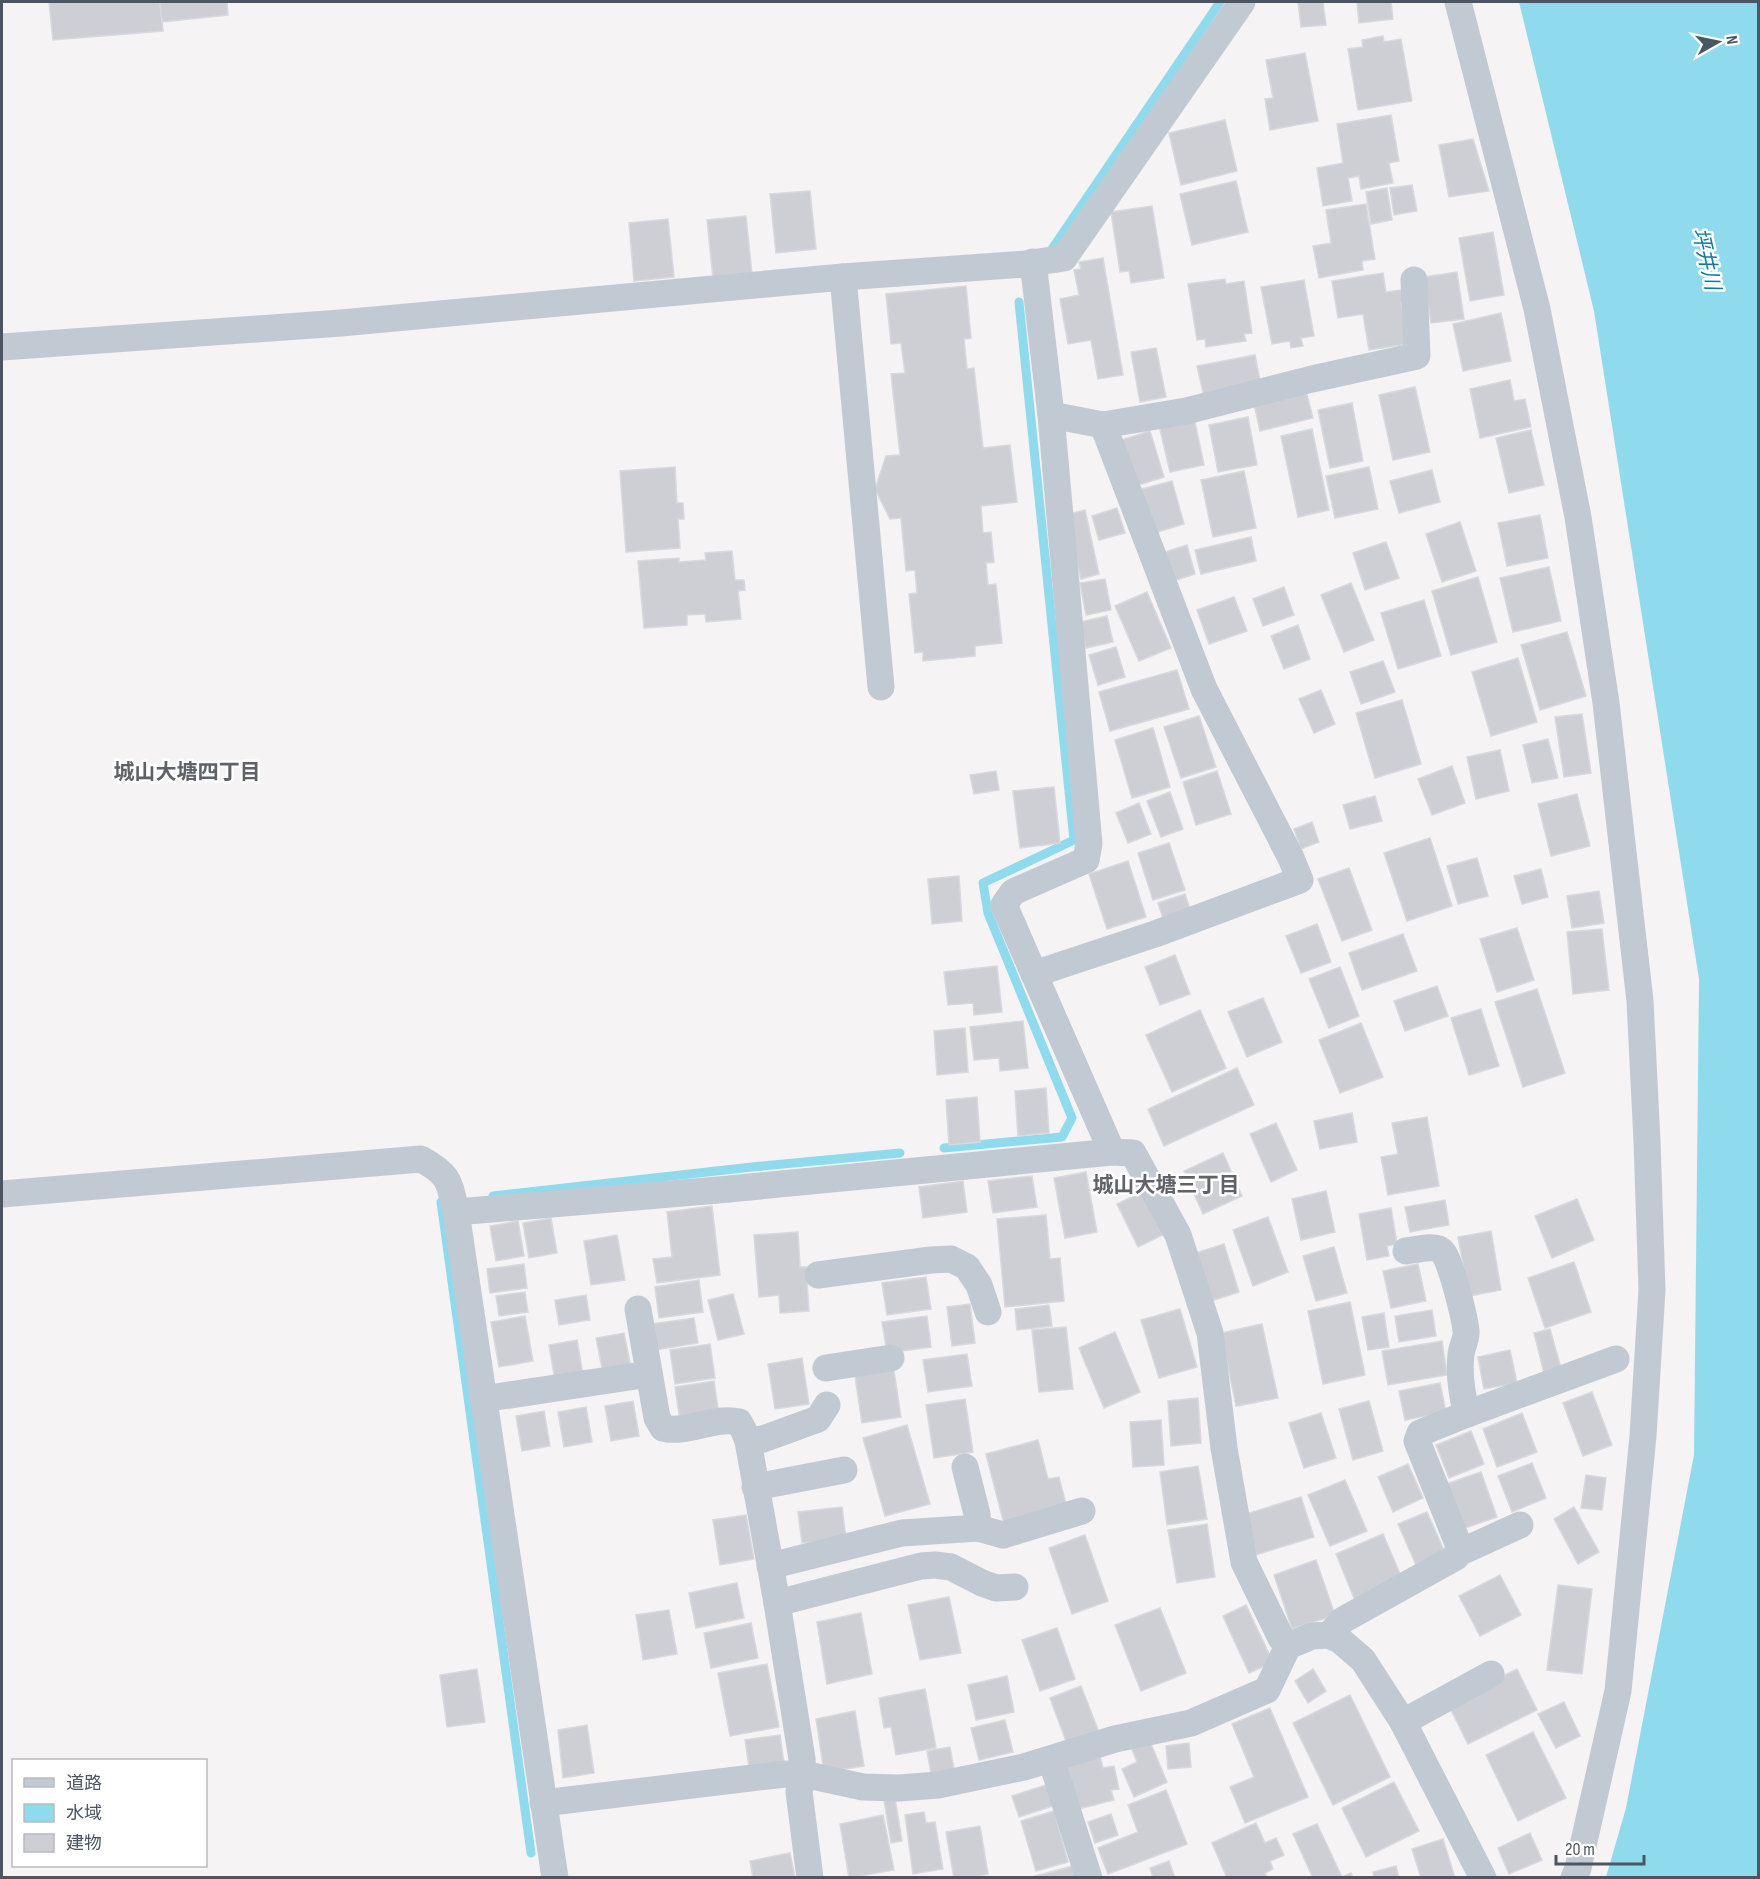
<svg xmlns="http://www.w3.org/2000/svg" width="1760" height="1879" viewBox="0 0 1760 1879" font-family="'Sofia Sans Condensed','Noto Sans JP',sans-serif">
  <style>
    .water { fill: #90daee }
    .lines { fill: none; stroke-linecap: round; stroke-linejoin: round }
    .stream { stroke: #90daee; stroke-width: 9 }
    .building { fill: #cdcfd5; stroke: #d7d9de; stroke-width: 1.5 }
    .minor { stroke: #c1cad2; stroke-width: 27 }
    .labels { text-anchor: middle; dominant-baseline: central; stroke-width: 5; stroke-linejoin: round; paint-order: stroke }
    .water-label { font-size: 21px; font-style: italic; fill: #0c7c9b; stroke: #fff }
    .neighbourhood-label { font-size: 21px; font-weight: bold; fill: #5f6368; stroke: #fff }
  </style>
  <rect width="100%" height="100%" fill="#f5f3f3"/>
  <polygon class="water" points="1519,2 1758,2 1758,1877 1606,1877 1626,1808 1694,1455 1699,979 1594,311"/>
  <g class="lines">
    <g class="stream">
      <polyline points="1052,249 1220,2"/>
      <polyline points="944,1148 1062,1137 1072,1118 988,913 983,883 1074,840 1019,302"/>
      <polyline points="493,1196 752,1167 900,1153"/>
      <polyline points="441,1202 531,1853"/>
    </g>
  </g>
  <g class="building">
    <polygon points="49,2 160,2 163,31 53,40"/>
    <polygon points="160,2 227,2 228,15 162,22"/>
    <polygon points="1298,2 1323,2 1326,25 1301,27"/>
    <polygon points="1357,2 1391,2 1393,19 1359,23"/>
    <polygon points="1383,36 1384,42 1401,39 1412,101 1358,110 1348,49 1363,47 1362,40"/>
    <polygon points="1305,53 1318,121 1270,130 1265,99 1273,98 1266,60"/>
    <polygon points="1391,115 1399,161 1389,163 1393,183 1361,189 1359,176 1348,178 1352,201 1323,206 1317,168 1343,163 1337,124"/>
    <polygon points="1225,120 1237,171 1181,185 1169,133"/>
    <polygon points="1473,139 1489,191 1449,197 1439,145"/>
    <polygon points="1236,181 1248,232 1192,245 1180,194"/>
    <polygon points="1412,185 1417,211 1394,215 1390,188"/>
    <polygon points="1387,188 1392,220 1371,224 1366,192"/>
    <polygon points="810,191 816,249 776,253 770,194"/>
    <polygon points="1366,204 1375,259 1362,261 1363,270 1319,278 1313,246 1331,243 1326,210"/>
    <polygon points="1152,206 1164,278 1131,283 1129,271 1120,272 1111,212"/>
    <polygon points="746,216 752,274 713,278 707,220"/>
    <polygon points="668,219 674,277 634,281 629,223"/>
    <polygon points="1493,232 1504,295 1470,301 1459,238"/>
    <polygon points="1103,258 1123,375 1098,379 1091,340 1068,344 1060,299 1079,295 1074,270 1081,269 1079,262"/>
    <polygon points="1457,272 1464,319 1431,323 1424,277"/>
    <polygon points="1383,273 1386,292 1401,290 1404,303 1401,303 1407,344 1369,350 1363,314 1338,318 1332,281"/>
    <polygon points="1225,279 1226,284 1244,281 1252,333 1244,334 1246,341 1206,347 1205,339 1197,340 1188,284"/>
    <polygon points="1304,280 1314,336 1301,338 1303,346 1291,348 1290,341 1272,344 1261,287"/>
    <polygon points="966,286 971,338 964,339 967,369 974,368 983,448 1010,445 1017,502 981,506 983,533 991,532 994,562 986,563 988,585 996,584 1002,643 975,646 975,656 923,661 923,652 915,653 909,594 917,593 915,570 906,571 901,518 890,519 875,489 886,456 900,455 891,374 905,373 901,343 891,344 886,294"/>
    <polygon points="1501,313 1511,361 1463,371 1453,324"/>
    <polygon points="1156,348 1166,397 1140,402 1131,352"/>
    <polygon points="1255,355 1261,386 1204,397 1197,366"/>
    <polygon points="1510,380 1514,401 1525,399 1531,427 1480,438 1470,389"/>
    <polygon points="1415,387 1430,452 1393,460 1379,395"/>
    <polygon points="1306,391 1313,418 1260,431 1254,404"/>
    <polygon points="1352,403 1363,461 1330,468 1318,410"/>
    <polygon points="1194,417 1204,465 1170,472 1159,425"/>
    <polygon points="1248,417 1257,465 1218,472 1209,425"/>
    <polygon points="1312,429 1329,510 1298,517 1281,436"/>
    <polygon points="1531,430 1544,485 1509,493 1496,438"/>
    <polygon points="1150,431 1164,477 1132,487 1118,441"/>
    <polygon points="675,467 677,503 683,503 684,519 678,519 680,548 626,552 620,471"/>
    <polygon points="1369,467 1378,509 1335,518 1326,476"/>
    <polygon points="1432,470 1440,502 1399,513 1390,481"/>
    <polygon points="1244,471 1256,528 1213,537 1201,480"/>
    <polygon points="1172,481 1184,524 1154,533 1142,489"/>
    <polygon points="1117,508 1125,533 1099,540 1092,516"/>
    <polygon points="1085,510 1099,574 1081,579 1066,515"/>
    <polygon points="1540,515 1548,558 1507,566 1498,523"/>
    <polygon points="1460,522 1476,571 1442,582 1426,534"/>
    <polygon points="1251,537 1256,561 1201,574 1195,550"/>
    <polygon points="1386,542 1399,578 1365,590 1353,553"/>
    <polygon points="1187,545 1195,574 1173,581 1165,552"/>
    <polygon points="732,551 735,580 744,580 745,590 738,591 741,619 706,622 705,614 687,615 687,625 644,628 638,561 679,558 679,562 706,560 705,553"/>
    <polygon points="1549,567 1561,621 1513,632 1500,578"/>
    <polygon points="1478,577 1497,642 1451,655 1432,591"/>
    <polygon points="1105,579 1111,610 1086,615 1080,583"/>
    <polygon points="1351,583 1374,640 1344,652 1321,595"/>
    <polygon points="1284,587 1294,615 1263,626 1253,599"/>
    <polygon points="1147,592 1171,648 1139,661 1115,606"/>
    <polygon points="1234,597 1247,631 1209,644 1197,610"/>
    <polygon points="1424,600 1441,656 1398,669 1381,613"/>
    <polygon points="1107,616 1113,642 1086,648 1080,622"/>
    <polygon points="1298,625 1310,659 1284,669 1271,636"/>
    <polygon points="1567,632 1586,696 1540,710 1521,645"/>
    <polygon points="1116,647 1125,677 1098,685 1089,655"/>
    <polygon points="1518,658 1537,722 1491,736 1472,672"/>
    <polygon points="1383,661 1395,692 1361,704 1350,672"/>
    <polygon points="1177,670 1189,709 1110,731 1099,692"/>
    <polygon points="1321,690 1335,724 1314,733 1299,699"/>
    <polygon points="1402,700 1421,764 1375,778 1356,713"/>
    <polygon points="1582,714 1591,773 1564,777 1555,717"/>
    <polygon points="1199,716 1216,767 1181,778 1164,727"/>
    <polygon points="1153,728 1170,787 1132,798 1115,740"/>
    <polygon points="1548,739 1558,778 1532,783 1523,745"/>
    <polygon points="1500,750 1509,791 1476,799 1467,757"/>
    <polygon points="1452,766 1465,803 1432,815 1418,779"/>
    <polygon points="996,771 999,790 974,794 970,775"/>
    <polygon points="1217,771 1231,814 1196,825 1183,782"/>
    <polygon points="1054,787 1060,843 1020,848 1013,791"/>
    <polygon points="1170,792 1183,829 1161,837 1147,801"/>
    <polygon points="1577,794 1590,846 1551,856 1538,804"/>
    <polygon points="1375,796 1382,821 1350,829 1343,805"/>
    <polygon points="1139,803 1151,834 1128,843 1116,813"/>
    <polygon points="1312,822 1319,842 1301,849 1294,829"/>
    <polygon points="1430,838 1452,906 1407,921 1384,853"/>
    <polygon points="1169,843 1185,890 1153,900 1138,853"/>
    <polygon points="1477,858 1488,896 1458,904 1447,866"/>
    <polygon points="1128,861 1146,917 1107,929 1089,874"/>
    <polygon points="1349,868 1372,930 1342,941 1318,879"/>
    <polygon points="1541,869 1548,897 1522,904 1514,876"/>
    <polygon points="959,876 962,921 932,924 928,879"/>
    <polygon points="1599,891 1604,923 1572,928 1567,896"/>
    <polygon points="1185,894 1191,912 1164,922 1158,903"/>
    <polygon points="1317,924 1331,962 1301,973 1286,936"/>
    <polygon points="1517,928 1534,980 1497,992 1480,939"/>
    <polygon points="1602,929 1609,990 1573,994 1567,932"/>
    <polygon points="1403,934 1417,971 1362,990 1349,953"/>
    <polygon points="1175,955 1190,994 1160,1005 1145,967"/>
    <polygon points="997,966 1002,1012 974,1015 973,1003 948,1005 944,972"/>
    <polygon points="1340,967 1359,1016 1329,1028 1309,979"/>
    <polygon points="1437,986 1448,1016 1405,1031 1394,1001"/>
    <polygon points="1537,989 1565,1073 1523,1087 1495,1002"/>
    <polygon points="1263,998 1282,1042 1247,1057 1228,1012"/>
    <polygon points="1481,1009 1499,1066 1469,1075 1451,1018"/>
    <polygon points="1200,1010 1226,1068 1172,1092 1146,1035"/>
    <polygon points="1023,1021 1028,1068 1000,1071 999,1058 974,1060 970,1027"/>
    <polygon points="1361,1023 1383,1077 1340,1093 1319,1040"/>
    <polygon points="965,1028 968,1072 937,1075 934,1031"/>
    <polygon points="1237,1068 1254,1105 1164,1146 1148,1109"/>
    <polygon points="1046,1088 1049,1133 1018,1136 1015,1091"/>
    <polygon points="977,1097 980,1142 949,1145 946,1100"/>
    <polygon points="1352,1113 1357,1142 1320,1149 1314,1121"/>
    <polygon points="1427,1117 1439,1186 1388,1195 1381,1157 1398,1154 1392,1123"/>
    <polygon points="1276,1123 1297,1170 1271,1182 1250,1134"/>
    <polygon points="1223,1153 1242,1196 1203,1214 1184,1171"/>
    <polygon points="1086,1172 1097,1232 1065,1238 1054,1178"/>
    <polygon points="1032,1176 1037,1207 993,1213 988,1181"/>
    <polygon points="963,1181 967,1212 923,1218 919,1187"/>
    <polygon points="1146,1190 1167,1233 1138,1247 1117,1204"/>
    <polygon points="1326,1191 1335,1232 1301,1240 1292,1199"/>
    <polygon points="1577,1199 1594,1240 1552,1258 1535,1216"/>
    <polygon points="1445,1200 1449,1225 1410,1232 1405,1207"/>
    <polygon points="712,1206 720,1275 657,1283 653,1259 672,1257 667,1212"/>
    <polygon points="1391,1208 1397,1244 1387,1246 1389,1256 1367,1260 1359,1214"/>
    <polygon points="1046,1215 1050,1259 1060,1258 1064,1301 1005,1307 997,1219"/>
    <polygon points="1268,1217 1288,1272 1253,1286 1233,1230"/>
    <polygon points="551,1218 557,1253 529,1258 523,1223"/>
    <polygon points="518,1221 524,1256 496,1261 490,1226"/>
    <polygon points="1491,1231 1501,1290 1469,1296 1458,1237"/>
    <polygon points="798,1232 800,1267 806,1267 809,1311 780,1313 779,1295 759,1297 754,1235"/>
    <polygon points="617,1235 625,1280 591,1285 584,1241"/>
    <polygon points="1224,1244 1239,1292 1211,1301 1196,1253"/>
    <polygon points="1334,1247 1347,1293 1316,1301 1303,1256"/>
    <polygon points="1574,1262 1591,1312 1545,1328 1528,1278"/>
    <polygon points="524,1264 527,1288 490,1293 487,1269"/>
    <polygon points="1418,1264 1426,1301 1391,1308 1383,1271"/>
    <polygon points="926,1277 931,1309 887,1315 882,1283"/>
    <polygon points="699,1280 703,1312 659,1318 655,1287"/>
    <polygon points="525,1292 528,1312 499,1316 496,1296"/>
    <polygon points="733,1294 744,1334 718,1340 708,1300"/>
    <polygon points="586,1295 590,1320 559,1325 555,1300"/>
    <polygon points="1350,1302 1365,1375 1323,1384 1308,1311"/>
    <polygon points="970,1304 975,1343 952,1346 947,1307"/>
    <polygon points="1049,1305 1052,1326 1017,1330 1015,1309"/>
    <polygon points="1180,1309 1197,1367 1159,1378 1141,1320"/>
    <polygon points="1432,1310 1436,1336 1399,1342 1395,1316"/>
    <polygon points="1384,1313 1389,1347 1368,1350 1362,1317"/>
    <polygon points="525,1316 533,1361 499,1367 491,1322"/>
    <polygon points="927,1316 931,1347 887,1353 882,1322"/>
    <polygon points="694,1318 698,1343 656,1350 652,1324"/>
    <polygon points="1262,1324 1278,1398 1236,1406 1221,1333"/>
    <polygon points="1066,1327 1073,1389 1039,1392 1032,1330"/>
    <polygon points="1550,1329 1561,1368 1544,1373 1534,1333"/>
    <polygon points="1115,1332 1140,1392 1104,1408 1079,1348"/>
    <polygon points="624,1333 631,1368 603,1373 596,1338"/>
    <polygon points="577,1340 583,1375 555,1380 549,1345"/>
    <polygon points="1442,1341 1447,1375 1388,1385 1382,1351"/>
    <polygon points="710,1344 715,1378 675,1384 670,1350"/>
    <polygon points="1510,1350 1517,1383 1484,1389 1478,1357"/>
    <polygon points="967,1354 972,1386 928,1392 923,1360"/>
    <polygon points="802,1358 809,1404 775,1409 768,1364"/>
    <polygon points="893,1364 901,1417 862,1423 854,1370"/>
    <polygon points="714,1381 719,1415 680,1421 675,1387"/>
    <polygon points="1440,1383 1446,1412 1405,1420 1399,1391"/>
    <polygon points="1592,1392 1612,1445 1583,1456 1563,1403"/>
    <polygon points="1198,1398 1201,1443 1171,1446 1168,1401"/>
    <polygon points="965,1399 973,1452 934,1458 926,1405"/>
    <polygon points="633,1401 639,1436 611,1441 605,1406"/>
    <polygon points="1369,1401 1383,1451 1353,1460 1339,1409"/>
    <polygon points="586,1407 592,1442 564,1447 558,1412"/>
    <polygon points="544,1411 550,1446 522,1451 516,1416"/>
    <polygon points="1321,1413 1336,1458 1304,1468 1289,1423"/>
    <polygon points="1522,1413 1537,1452 1497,1467 1483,1429"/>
    <polygon points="1161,1420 1164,1465 1133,1467 1130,1422"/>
    <polygon points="907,1425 930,1504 885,1516 863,1438"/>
    <polygon points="1471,1431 1484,1464 1449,1478 1436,1445"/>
    <polygon points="1038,1440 1048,1479 1059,1477 1068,1512 1005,1528 986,1454"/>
    <polygon points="1532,1463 1546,1498 1512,1512 1498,1476"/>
    <polygon points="1408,1464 1423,1498 1393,1512 1378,1477"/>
    <polygon points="1198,1466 1207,1519 1167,1525 1160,1472"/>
    <polygon points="1481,1472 1497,1517 1462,1529 1446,1484"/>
    <polygon points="1586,1475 1606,1478 1602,1510 1581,1508"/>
    <polygon points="1345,1480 1367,1531 1330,1546 1308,1495"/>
    <polygon points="1301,1497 1314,1537 1252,1556 1240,1516"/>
    <polygon points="842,1507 846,1538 802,1543 798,1512"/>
    <polygon points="1574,1507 1599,1552 1578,1564 1554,1519"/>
    <polygon points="1427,1512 1445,1553 1416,1565 1398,1524"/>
    <polygon points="746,1515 754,1559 720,1565 713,1520"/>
    <polygon points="1207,1524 1215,1577 1177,1583 1168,1530"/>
    <polygon points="1383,1534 1404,1583 1356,1603 1336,1554"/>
    <polygon points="1085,1535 1108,1601 1072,1614 1049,1548"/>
    <polygon points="1316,1560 1335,1615 1292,1629 1274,1575"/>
    <polygon points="1500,1575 1521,1615 1480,1636 1459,1596"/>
    <polygon points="737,1583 744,1618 696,1628 689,1593"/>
    <polygon points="1558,1585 1592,1589 1582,1674 1547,1670"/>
    <polygon points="949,1597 961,1653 920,1660 908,1605"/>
    <polygon points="1246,1605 1273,1662 1249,1673 1223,1616"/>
    <polygon points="1160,1608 1186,1673 1141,1691 1115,1625"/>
    <polygon points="669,1610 677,1654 643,1660 636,1615"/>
    <polygon points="861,1613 872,1674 827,1684 817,1622"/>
    <polygon points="751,1623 758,1658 711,1668 704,1633"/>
    <polygon points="1057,1628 1075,1679 1040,1691 1022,1640"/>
    <polygon points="767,1664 779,1727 730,1736 718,1673"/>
    <polygon points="477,1669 485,1722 447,1727 440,1675"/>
    <polygon points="1313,1669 1326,1691 1308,1703 1295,1681"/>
    <polygon points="1517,1669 1537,1710 1468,1744 1448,1704"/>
    <polygon points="1007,1676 1014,1712 976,1720 968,1685"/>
    <polygon points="1081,1686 1099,1732 1067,1744 1050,1698"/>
    <polygon points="925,1689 936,1748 896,1755 891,1727 884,1728 879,1698"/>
    <polygon points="1350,1695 1390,1777 1333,1805 1293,1723"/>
    <polygon points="1564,1702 1580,1736 1556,1748 1538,1714"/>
    <polygon points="1270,1708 1308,1797 1245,1823 1230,1787 1254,1777 1232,1724"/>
    <polygon points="855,1711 864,1766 824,1772 816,1719"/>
    <polygon points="1005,1720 1013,1752 979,1760 971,1728"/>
    <polygon points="587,1725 594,1773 563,1778 558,1730"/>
    <polygon points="1533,1732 1566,1798 1518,1821 1486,1755"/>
    <polygon points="780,1735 784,1763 749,1767 745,1740"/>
    <polygon points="1149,1739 1167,1782 1134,1797 1122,1769 1137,1762 1131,1747"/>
    <polygon points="1189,1743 1191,1767 1168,1769 1166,1746"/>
    <polygon points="950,1747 955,1775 932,1779 927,1751"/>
    <polygon points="1100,1756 1103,1768 1114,1766 1119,1789 1111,1790 1114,1800 1078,1809 1067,1764"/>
    <polygon points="1394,1782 1419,1831 1366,1857 1342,1808"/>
    <polygon points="1049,1784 1056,1805 1019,1817 1012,1796"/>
    <polygon points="1166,1790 1187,1844 1108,1874 1098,1848 1138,1832 1128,1805"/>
    <polygon points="895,1798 902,1841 891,1843 884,1800"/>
    <polygon points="1054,1811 1068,1862 1036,1871 1021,1821"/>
    <polygon points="924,1812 926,1823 935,1822 943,1869 913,1874 905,1815"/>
    <polygon points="1111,1814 1118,1835 1095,1843 1088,1822"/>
    <polygon points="883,1815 894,1870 849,1878 840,1824"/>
    <polygon points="1256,1823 1265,1843 1276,1838 1284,1855 1270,1861 1273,1869 1265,1873 1267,1878 1227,1878 1212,1843"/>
    <polygon points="1317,1824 1342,1877 1351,1873 1353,1878 1313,1878 1293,1834"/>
    <polygon points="980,1826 988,1874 969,1878 954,1878 946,1832"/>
    <polygon points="1530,1833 1542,1860 1509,1874 1498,1848"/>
    <polygon points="1443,1839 1455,1878 1421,1878 1412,1849"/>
    <polygon points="790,1853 795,1878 753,1878 750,1861"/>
    <polygon points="1169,1861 1175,1878 1153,1878 1150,1868"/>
    <polygon points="1077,1865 1080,1878 1028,1878"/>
    <polygon points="1396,1866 1399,1878 1374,1878 1373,1872"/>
  </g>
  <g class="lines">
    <g class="minor">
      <polyline points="1458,2 1537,309 1578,517 1606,703 1640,1001 1647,1141 1652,1290 1643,1436 1618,1691 1578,1868 1574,1878"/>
      <polyline points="843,277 881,687"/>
      <polyline points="2,347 341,323 843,277 1026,264 1064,258 1242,2"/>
      <polyline points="1051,415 1103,425 1186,411 1312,379 1417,356 1414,280"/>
      <polyline points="1034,974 1155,934 1300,880 1291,858 1204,689 1103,425"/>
      <polyline points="1112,1152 1133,1153 1178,1235 1210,1333 1224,1448 1244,1562 1281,1638 1288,1646"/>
      <path d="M2 1194 421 1159C450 1175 449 1181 456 1212L555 1878"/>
      <polyline points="456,1212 718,1190 1112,1152 1004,905 1013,892 1086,860 1089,844 1051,415 1033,262"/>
      <path d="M1406 1251C1415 1250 1435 1244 1442 1251 1450 1257 1465 1319 1466 1331 1467 1338 1462 1346 1461 1354 1459 1373 1462 1396 1467 1414"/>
      <polyline points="818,1275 931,1260 951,1259 967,1267 979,1285 988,1312"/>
      <path d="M638 1309 657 1418 663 1428C688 1434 714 1416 739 1422L745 1433 748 1441"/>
      <polyline points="826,1368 891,1358"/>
      <polyline points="483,1399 649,1374"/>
      <polyline points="965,1467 977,1514 978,1528"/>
      <polyline points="755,1487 844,1470"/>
      <polyline points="1459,1551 1463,1551 1520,1525"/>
      <polyline points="770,1566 902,1533 978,1528 1003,1535 1082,1511"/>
      <polyline points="777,1603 921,1566 935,1565 951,1567 982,1583 996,1588 1015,1587"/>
      <polyline points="1329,1635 1341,1641 1363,1660 1403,1722 1483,1878"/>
      <polyline points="1403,1722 1491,1674"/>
      <polyline points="1051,1759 1089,1878"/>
      <polyline points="543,1803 785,1774 803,1774 863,1787 899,1788 938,1785 1024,1767 1115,1739 1191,1723 1267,1690 1288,1646 1312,1636 1329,1635 1343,1620 1456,1557 1459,1546 1417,1441 1420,1433 1467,1414 1616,1359"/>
      <polyline points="810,1878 799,1792 803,1774 802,1759 777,1603 748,1441 763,1439 818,1419 827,1405"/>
    </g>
  </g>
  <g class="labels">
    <g class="water-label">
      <text transform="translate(1706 259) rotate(77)">坪井川</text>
    </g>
    <g class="neighbourhood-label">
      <text x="187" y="772">城山大塘四丁目</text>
      <text x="1166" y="1185">城山大塘三丁目</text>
    </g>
  </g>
  <rect width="1760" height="1879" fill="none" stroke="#4a5661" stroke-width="6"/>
  <rect x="12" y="1759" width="195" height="108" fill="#ffffff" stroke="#b7bbc0" stroke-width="1.5"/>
  <rect x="24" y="1778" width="30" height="9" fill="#c1cad2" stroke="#b7bbc0" stroke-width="1.5"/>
  <text x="66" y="1789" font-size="18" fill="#4a5661">道路</text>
  <rect x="24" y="1804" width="30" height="18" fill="#90daee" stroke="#b7bbc0" stroke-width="1.5"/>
  <text x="66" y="1819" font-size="18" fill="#4a5661">水域</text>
  <rect x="24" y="1834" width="30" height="18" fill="#cdcfd5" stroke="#b7bbc0" stroke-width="1.5"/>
  <text x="66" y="1849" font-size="18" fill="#4a5661">建物</text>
  <g transform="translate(1718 42) rotate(81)" stroke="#ffffff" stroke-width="4.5" paint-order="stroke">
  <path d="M0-4.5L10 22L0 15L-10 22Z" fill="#4a5661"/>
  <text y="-9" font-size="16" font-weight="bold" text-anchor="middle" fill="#4a5661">N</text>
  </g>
  <path d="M1556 1855v9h88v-9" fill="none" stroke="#4a5661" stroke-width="3"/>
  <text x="1565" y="1855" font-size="18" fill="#4a5661" stroke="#ffffff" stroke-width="4.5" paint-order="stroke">20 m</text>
</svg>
